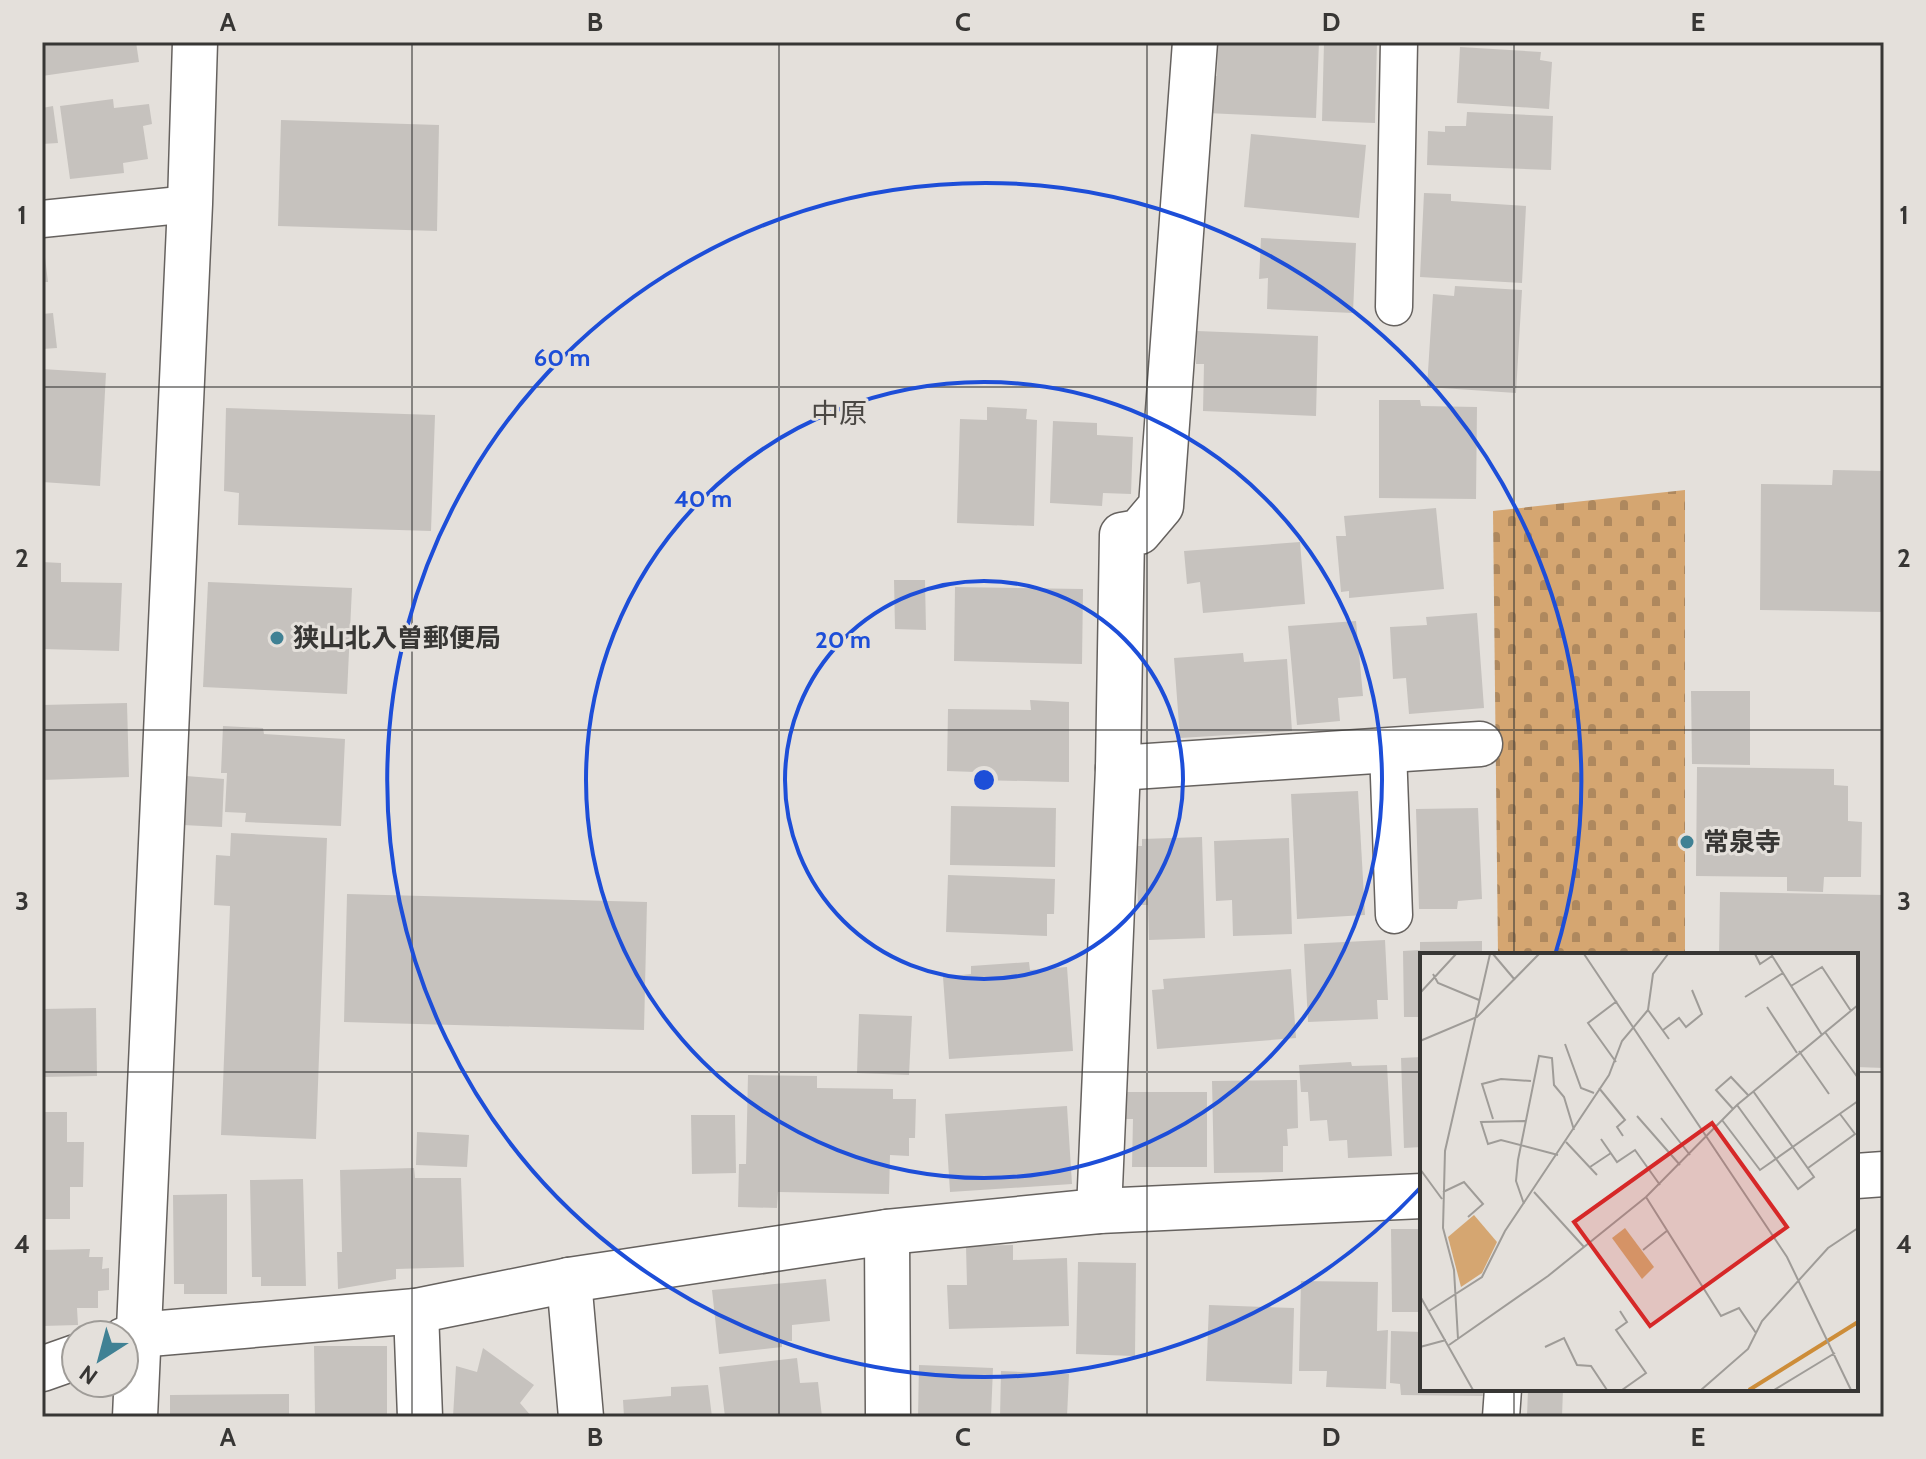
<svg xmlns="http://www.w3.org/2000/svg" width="1926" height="1459" viewBox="0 0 1926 1459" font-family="Cabin,'Noto Sans JP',sans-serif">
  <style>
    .cemetery { fill: url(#cemetery-stones) }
    .building { fill: #c6c2be }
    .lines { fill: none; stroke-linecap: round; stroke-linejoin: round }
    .lane-casing { stroke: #66625f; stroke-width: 39 }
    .street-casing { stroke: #66625f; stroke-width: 47 }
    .lane { stroke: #fff; stroke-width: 36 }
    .street { stroke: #fff; stroke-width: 44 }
    .grid { fill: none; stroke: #373634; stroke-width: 2; stroke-opacity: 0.55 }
    .ring { fill: none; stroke: #1d4ed8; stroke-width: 4 }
    .poi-dot { fill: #408194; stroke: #e4e0db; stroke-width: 3 }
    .labels { text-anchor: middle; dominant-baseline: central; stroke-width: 6; stroke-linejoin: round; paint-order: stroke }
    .poi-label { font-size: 26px; font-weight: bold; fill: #373634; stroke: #e4e0db; text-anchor: start }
    .neighbourhood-label { font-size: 28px; fill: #4a4743; stroke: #e4e0db }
    .inset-river { fill: none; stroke: #cd8d39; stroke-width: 4 }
    .inset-road { fill: none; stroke: #9f9c98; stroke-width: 2 }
    .view { fill: #d62828; fill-opacity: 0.15; stroke: #d62828; stroke-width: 4 }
    .inset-edge { fill: none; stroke: #373634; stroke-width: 4 }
    .centre { fill: #1d4ed8; stroke: #e4e0db; stroke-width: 4 }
    .ring-label { font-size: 24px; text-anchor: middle; font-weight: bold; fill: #1d4ed8; stroke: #e4e0db; stroke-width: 6; stroke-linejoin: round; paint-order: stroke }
    .neatline { fill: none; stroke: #373634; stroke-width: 3 }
    .grid-label { font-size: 26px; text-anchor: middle; font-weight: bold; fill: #373634 }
  </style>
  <defs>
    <pattern id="cemetery-stones" width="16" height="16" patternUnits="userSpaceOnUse" patternTransform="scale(2)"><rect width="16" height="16" fill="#d5a671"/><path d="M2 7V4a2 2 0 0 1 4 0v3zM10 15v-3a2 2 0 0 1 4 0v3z" fill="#ae885e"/></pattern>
  </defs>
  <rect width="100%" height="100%" fill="#e4e0db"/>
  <polygon class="cemetery" points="1685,490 1685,955 1498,955 1493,511"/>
  <g class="building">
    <polygon points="42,42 136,42 139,62 42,76"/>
    <polygon points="1218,42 1319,42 1316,118 1206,113 1208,77 1217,76"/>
    <polygon points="1324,42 1377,42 1375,123 1322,121"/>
    <polygon points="1460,47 1541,52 1540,60 1552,62 1549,109 1457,103"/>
    <polygon points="113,99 114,108 149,104 152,124 143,126 148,159 123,163 124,173 70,179 60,106"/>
    <polygon points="53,106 58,143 42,144 42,108"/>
    <polygon points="1467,112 1553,116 1551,170 1427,165 1428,131 1445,132 1445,126 1466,126"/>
    <polygon points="281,120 439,125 437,231 278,226"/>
    <polygon points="1251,134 1366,145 1359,218 1244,207"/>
    <polygon points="1424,193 1451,194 1451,201 1526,206 1522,283 1420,277"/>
    <polygon points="1261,238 1356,243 1353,313 1267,309 1268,278 1259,279"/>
    <polygon points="42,249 44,249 48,282 42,282"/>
    <polygon points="1455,286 1522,290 1516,393 1427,387 1433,294 1454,296"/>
    <polygon points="53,313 57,348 42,349 42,314"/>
    <polygon points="1197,331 1318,336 1316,416 1203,411 1204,364 1196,364"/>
    <polygon points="42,369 106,373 100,486 42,482"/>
    <polygon points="1379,400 1420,400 1421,406 1477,407 1476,499 1379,498"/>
    <polygon points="987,407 1027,409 1026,419 1037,420 1034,526 957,523 960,419 987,420"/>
    <polygon points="226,408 435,415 431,531 238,525 239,493 224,491"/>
    <polygon points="1053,421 1097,423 1097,435 1133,437 1131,494 1103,493 1102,506 1050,503"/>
    <polygon points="1833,470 1884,471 1884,612 1760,610 1761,484 1832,485"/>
    <polygon points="1436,508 1444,589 1349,598 1349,591 1341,592 1336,536 1346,536 1344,516"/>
    <polygon points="1300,542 1305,604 1203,613 1200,582 1187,584 1184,551"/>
    <polygon points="42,562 61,563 61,582 122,583 119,651 42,649"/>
    <polygon points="894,580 925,580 926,630 895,629"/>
    <polygon points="208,582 352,588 347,694 203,687"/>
    <polygon points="955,587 1083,589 1082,664 954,661"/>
    <polygon points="1477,613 1484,708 1409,714 1406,678 1393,679 1390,627 1427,625 1426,617"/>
    <polygon points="1356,621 1363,696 1338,698 1340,721 1297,725 1288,626"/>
    <polygon points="1243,653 1244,662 1287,659 1292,731 1180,738 1174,658"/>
    <polygon points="1691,691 1750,691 1750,765 1692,764"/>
    <polygon points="1030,700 1069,702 1069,782 977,780 976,772 947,771 948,709 1031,710"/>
    <polygon points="127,703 129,777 42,780 42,705"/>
    <polygon points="223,726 263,728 264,734 345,739 341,826 245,822 246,813 225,812 227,773 221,773"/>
    <polygon points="1697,767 1834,769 1834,785 1848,786 1848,821 1862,822 1861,877 1824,877 1823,892 1787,891 1787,877 1696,876"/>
    <polygon points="186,776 224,779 222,827 183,825"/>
    <polygon points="1358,791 1365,915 1297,919 1291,794"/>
    <polygon points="951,806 1056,808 1055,867 950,865"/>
    <polygon points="1478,808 1482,899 1458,901 1457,909 1419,909 1416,809"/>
    <polygon points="231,833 327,838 316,1139 221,1135 230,906 214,905 216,855 230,856"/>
    <polygon points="1202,837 1205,938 1149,940 1148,905 1138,905 1136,846 1142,846 1142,839"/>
    <polygon points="1289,838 1292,934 1233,936 1232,900 1216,901 1214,841"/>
    <polygon points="948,875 1055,879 1054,914 1047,914 1047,936 946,932"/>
    <polygon points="1720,892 1884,895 1884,1068 1856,1067 1856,955 1719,955"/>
    <polygon points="347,894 647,902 644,1030 344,1022"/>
    <polygon points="1385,940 1388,1000 1377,1000 1378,1019 1308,1022 1304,944"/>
    <polygon points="1482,941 1482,955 1422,955 1422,1017 1404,1017 1403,951 1420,950 1420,942"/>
    <polygon points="1029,962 1030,970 1067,967 1073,1051 949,1059 943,977 971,974 971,966"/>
    <polygon points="1291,969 1296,1038 1157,1049 1152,990 1164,989 1163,979"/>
    <polygon points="96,1008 97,1076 42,1077 42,1009"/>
    <polygon points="859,1014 912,1016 909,1075 857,1073"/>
    <polygon points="1422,1057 1422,1147 1404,1148 1401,1058"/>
    <polygon points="1351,1062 1352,1066 1387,1065 1392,1156 1348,1158 1347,1140 1329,1141 1327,1120 1310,1121 1308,1092 1301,1092 1299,1065"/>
    <polygon points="748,1075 817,1076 817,1088 893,1089 893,1099 916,1099 915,1138 909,1138 909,1156 890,1155 889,1194 778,1192 777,1208 738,1207 739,1164 746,1164"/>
    <polygon points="1297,1080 1298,1128 1287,1129 1288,1146 1283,1146 1283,1172 1214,1173 1212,1081"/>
    <polygon points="1124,1092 1207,1092 1207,1167 1132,1167 1133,1119 1124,1119"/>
    <polygon points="1067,1106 1072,1184 950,1192 945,1114"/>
    <polygon points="42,1112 67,1112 67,1142 84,1142 83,1187 70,1187 70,1219 42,1219"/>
    <polygon points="691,1115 735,1115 736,1173 692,1174"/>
    <polygon points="417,1132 469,1135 467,1167 416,1165"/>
    <polygon points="414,1168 415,1178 461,1178 464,1267 396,1269 396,1279 338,1289 337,1252 342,1252 340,1170"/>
    <polygon points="303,1179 306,1286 261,1286 261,1277 252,1277 250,1180"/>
    <polygon points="227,1194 227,1294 184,1294 184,1284 174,1284 173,1195"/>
    <polygon points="1391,1229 1422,1229 1422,1312 1392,1312"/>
    <polygon points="1013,1245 1013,1260 1067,1258 1069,1326 949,1329 947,1285 967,1285 966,1246"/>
    <polygon points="90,1249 89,1257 103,1257 102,1269 109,1268 109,1290 98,1291 98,1308 77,1308 78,1325 42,1326 42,1250"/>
    <polygon points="1078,1262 1136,1263 1135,1356 1076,1354"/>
    <polygon points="826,1279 830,1321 792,1325 792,1341 782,1341 782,1347 719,1354 712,1290"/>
    <polygon points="1301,1281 1378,1282 1377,1331 1388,1330 1386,1389 1326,1387 1327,1371 1299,1371"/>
    <polygon points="1209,1305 1294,1308 1292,1384 1206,1381"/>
    <polygon points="1391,1331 1422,1332 1422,1389 1483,1389 1483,1396 1401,1395 1400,1384 1390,1383"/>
    <polygon points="314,1346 387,1346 387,1417 315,1417"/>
    <polygon points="483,1348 534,1385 520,1403 532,1417 453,1417 456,1366 477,1372"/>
    <polygon points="797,1358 800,1383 818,1382 822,1417 725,1417 719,1367"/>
    <polygon points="919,1365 993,1368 991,1417 918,1417"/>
    <polygon points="1001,1371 1069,1374 1067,1417 1000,1417"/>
    <polygon points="708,1385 712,1417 624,1417 623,1400 671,1396 671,1387"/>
    <polygon points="1528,1389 1563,1389 1562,1417 1527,1416"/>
    <polygon points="289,1394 289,1417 170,1417 170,1395"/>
  </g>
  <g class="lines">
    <defs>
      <g id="lane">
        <polyline points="42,219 190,204"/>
        <polyline points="1394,307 1399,42"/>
        <polyline points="1388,750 1394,915"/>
        <polyline points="1501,1417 1503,1389"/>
      </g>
      <g id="street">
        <polyline points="1118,768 1480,744"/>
        <polyline points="1856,1176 1884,1174"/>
        <polyline points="1099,1211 1118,768 1122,535 1139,532 1161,506 1195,42"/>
        <polyline points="887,1232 888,1417"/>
        <polyline points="569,1280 581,1417"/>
        <polyline points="416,1311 420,1417"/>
        <polyline points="124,1340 138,1335 416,1311 569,1280 887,1232 1099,1211 1422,1196"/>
        <polyline points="42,1369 76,1357"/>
        <polyline points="135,1417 190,204 195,42"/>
      </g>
    </defs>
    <use href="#lane" class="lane-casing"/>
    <use href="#street" class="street-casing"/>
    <use href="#lane" class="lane"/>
    <use href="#street" class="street"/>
  </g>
  <path class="grid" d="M412 42V1417M779 42V1417M1147 42V1417M1514 42V955M42 387H1884M42 730H1884M42 1072H1422M1856 1072H1884M1514 1389V1417"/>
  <g class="ring">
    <circle cx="984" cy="780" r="199"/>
    <circle cx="984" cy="780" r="398"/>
    <path d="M1421 1187A597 597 0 1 1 1555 955"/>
  </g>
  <g class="poi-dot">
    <circle cx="277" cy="638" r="8"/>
    <circle cx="1687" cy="842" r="8"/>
  </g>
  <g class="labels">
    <g class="poi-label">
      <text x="293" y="638">狭山北入曽郵便局</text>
      <text x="1703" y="842">常泉寺</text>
    </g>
    <g class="neighbourhood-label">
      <text x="839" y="413">中原</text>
    </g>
  </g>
  <g transform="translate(1420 953)">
    <rect width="438" height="438" fill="#e4e0db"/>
    <path d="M205 275 234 314 222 326 192 285Z" fill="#d5a671"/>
    <path d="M54 262 77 289 62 320 41 334 28 284Z" fill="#d5a671"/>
    <path class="inset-river" d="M329 437 438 369"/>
    <path class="inset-road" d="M73 1 95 27M164 1 367 304 431 437M335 1 340 11 352 3M351 1 402 82M13 21 18 30 59 47M371 33 402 14 431 58M0 40 36 1M325 44 363 20M347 54 377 100M228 57 249 86M243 77 259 65 266 74 282 61 272 37M405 79 438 125M0 88 57 64 119 1M145 91 161 135 174 140M379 98 409 141M196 109 168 70 197 48M179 135 205 167 197 174 203 183M317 152 378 236 394 224 333 138M313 156 296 137 311 124 328 142M217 163 260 212M241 165 270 202M73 166 62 131 81 126 111 128M302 167 340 217 438 148M105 168 61 169 68 191 81 187 138 202M181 186 197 209 215 197 240 232M146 189 177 222M170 214 191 200M388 215 435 181 420 161M0 216 22 246M23 239 44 229 63 251 48 264M114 239 164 294M226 244 301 363 319 355 336 380M104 251 96 228 98 207 119 103 132 105 134 132 144 144 154 177M223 297 248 277M0 343 53 437M9 358 62 324 85 278 189 122 202 88 228 57 233 21 248 1M200 358 207 369 196 377 226 420 202 437M38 386 34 317 23 275 25 198 70 1M29 392 128 323 226 244 317 152 438 52M0 394 26 387M125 394 144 385 157 412 171 413 187 437M281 437 328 396 342 368 408 295 438 275M354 437 415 400"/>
    <path class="view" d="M292 170 367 274 230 373 154 269Z"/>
    <rect width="438" height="438" class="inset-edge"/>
  </g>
  <circle cx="984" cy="780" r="12" class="centre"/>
  <g class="ring-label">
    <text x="562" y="366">60 m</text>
    <text x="703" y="507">40 m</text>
    <text x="843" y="648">20 m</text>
  </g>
  <rect width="1926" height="1459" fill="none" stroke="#e4e0db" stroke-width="88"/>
  <g transform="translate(100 1359) rotate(216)"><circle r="38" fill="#e4e0db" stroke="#9f9c98" stroke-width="2"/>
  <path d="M0-6L14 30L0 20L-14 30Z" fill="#408194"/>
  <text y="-12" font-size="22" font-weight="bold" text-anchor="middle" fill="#373634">N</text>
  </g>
  <rect x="44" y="44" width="1838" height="1371" class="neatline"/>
  <g class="grid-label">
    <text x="228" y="31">A</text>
    <text x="595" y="31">B</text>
    <text x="963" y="31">C</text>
    <text x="1331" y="31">D</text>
    <text x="1698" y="31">E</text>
    <text x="22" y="224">1</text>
    <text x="1904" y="224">1</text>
    <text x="22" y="567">2</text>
    <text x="1904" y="567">2</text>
    <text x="22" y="910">3</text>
    <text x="1904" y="910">3</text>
    <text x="22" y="1253">4</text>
    <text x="1904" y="1253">4</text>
    <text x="228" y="1446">A</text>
    <text x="595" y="1446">B</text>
    <text x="963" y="1446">C</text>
    <text x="1331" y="1446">D</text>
    <text x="1698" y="1446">E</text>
  </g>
</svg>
